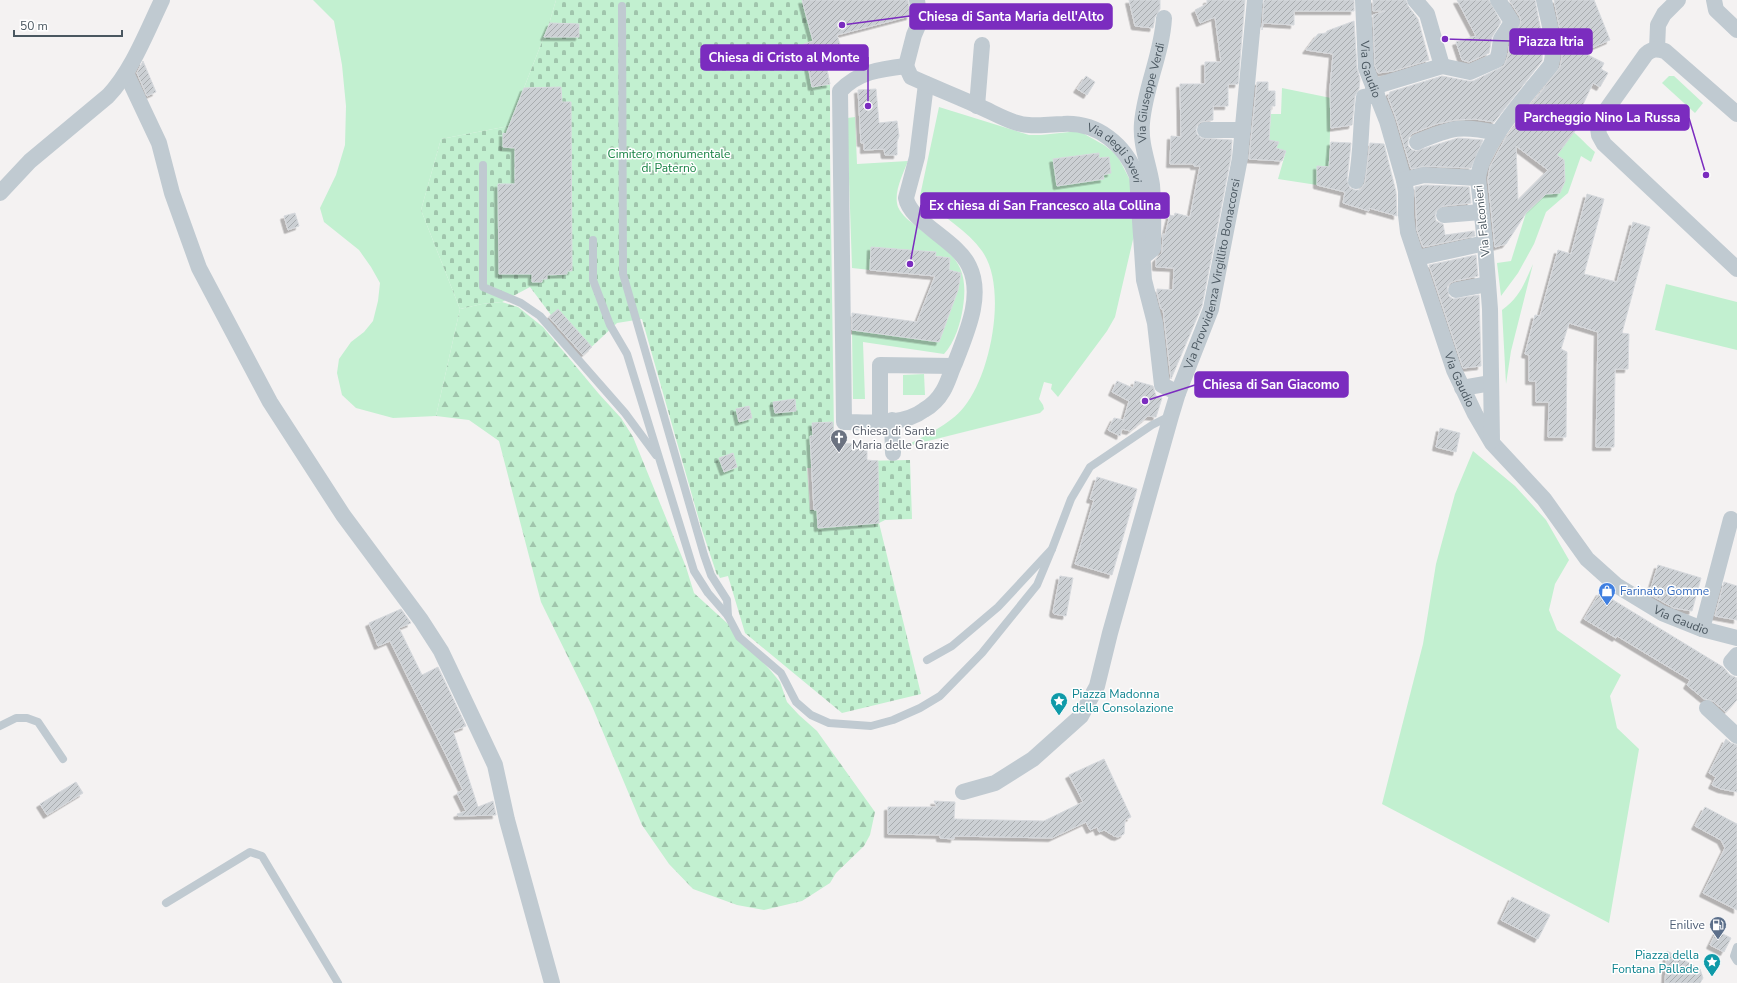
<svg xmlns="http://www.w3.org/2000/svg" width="1737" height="983" viewBox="0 0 1737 983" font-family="'Nunito Sans',sans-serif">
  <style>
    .green { fill: #c2f0d0 }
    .forest { fill: url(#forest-firs) }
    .cemetery { fill: url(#cemetery-stones) }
    .building { fill: url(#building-hatch); stroke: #d6d9dd; fill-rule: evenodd; filter: url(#shadow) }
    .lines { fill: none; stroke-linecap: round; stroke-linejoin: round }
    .lane { stroke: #c0cad1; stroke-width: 8 }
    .street { stroke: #c0cad1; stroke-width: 16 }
    .labels { text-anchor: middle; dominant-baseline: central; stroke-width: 3; stroke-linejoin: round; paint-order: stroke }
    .street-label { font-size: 12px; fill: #4a5760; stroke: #fff }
    .park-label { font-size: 12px; fill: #188345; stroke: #fff }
    .worship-label { font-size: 12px; fill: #5b616d; stroke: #fff; text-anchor: start }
    .shop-label { font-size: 12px; fill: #366cbe; stroke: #fff; text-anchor: start }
    .culture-label { font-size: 12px; fill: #0d838f; stroke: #fff; text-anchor: start }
    .service-label { font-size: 12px; fill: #4e5e75; stroke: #fff; text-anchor: end }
    .leader { fill: none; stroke: #7b2cbf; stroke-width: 1.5 }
    .callout-dot { fill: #7b2cbf; stroke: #fff; stroke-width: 1.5 }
    .callout { fill: #7b2cbf; stroke: #7b2cbf; stroke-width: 1.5 }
    .callout-label { font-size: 13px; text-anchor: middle; font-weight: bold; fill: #fff }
  </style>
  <defs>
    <pattern id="forest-firs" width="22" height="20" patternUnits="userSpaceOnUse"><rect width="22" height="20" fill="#c2f0d0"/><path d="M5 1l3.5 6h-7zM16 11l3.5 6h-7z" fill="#a0c5ac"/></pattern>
    <pattern id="cemetery-stones" width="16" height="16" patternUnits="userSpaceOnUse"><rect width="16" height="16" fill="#c2f0d0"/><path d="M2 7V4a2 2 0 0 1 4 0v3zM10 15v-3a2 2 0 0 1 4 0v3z" fill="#a0c5ac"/></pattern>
    <pattern id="building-hatch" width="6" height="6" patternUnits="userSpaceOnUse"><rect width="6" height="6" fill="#ccd0d4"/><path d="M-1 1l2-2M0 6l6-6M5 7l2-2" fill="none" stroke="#a8acaf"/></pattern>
    <filter id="shadow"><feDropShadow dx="-3.5" dy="3.5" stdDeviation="0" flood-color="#0004"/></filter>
  </defs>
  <rect width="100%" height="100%" fill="#f4f2f2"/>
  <g class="green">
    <polygon points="313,0 556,0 549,24 509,126 441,139 421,210 460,309 436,416 393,418 356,408 342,395 337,373 339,359 351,342 364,332 373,321 378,301 380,283 371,267 359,250 324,222 320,208 336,175 345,145 346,106 342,65 334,21"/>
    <polygon points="1669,76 1674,76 1703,103 1695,113 1662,83"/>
    <polygon points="1282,88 1331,98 1329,167 1317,166 1317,185 1278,179 1286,151 1276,148 1278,142 1269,140 1271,114 1281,114"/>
    <path d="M939 107 1029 135H1041L1079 131 1104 145 1113 152 1119 159 1130 180 1135 231 1115 317 1107 331 1058 397 1051 389 1052 384 1044 382 1039 399 1043 405 1044 409 1040 413 904 447C923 436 950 425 964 407 991 375 1008 287 982 251 968 231 944 217 925 202L920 196Z"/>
    <path d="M855 117 857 164 908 161C903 174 893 193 898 207 902 216 910 221 917 227 949 253 970 260 963 307 961 322 955 342 944 354L863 342 865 399H853L852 330 939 342 958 290 961 273 949 270 950 258 935 256 936 252 871 248 870 270 852 268 847 118Z"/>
    <path d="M1564 125C1576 132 1584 143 1595 152L1591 162 1581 156 1568 193 1546 212 1534 244 1518 273 1501 296 1497 263 1511 261 1526 213 1546 194 1560 192 1565 181 1564 160 1557 155Z"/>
    <path d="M1533 264 1511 351 1506 384 1502 310C1520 297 1524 284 1533 264Z"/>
    <polygon points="1666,284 1737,302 1737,350 1655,330"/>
    <polygon points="924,374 925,395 903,395 903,375"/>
    <polygon points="1473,451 1515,486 1546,520 1569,560 1555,584 1549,610 1557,630 1621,675 1610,696 1617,728 1639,749 1609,923 1382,804 1423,644 1436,564 1455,494"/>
  </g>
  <polygon class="forest" points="502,302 518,307 543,327 599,394 621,418 633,437 686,567 694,593 727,623 771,671 780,682 787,702 799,715 817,731 875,812 870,835 864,846 836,873 830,883 802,901 764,910 737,905 693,889 669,864 642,825 592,706 541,602 499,441 469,420 436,416 460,309 482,304"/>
  <polygon class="cemetery" points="556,0 802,0 813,41 804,44 812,87 830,84 830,150 834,434 810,436 811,468 807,468 810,510 863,507 861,461 910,460 912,519 885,520 879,523 921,694 842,713 745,633 728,576 720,578 718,574 717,575 701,527 642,319 617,323 583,355 549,317 551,315 530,287 502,302 482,304 460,309 421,210 441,139 509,126 549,24"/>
  <g class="building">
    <polygon points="802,0 908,0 910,16 837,35 840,44 823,49 830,84 812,87 804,44 813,41"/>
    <polygon points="1129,0 1160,0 1160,9 1155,17 1153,28 1135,26"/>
    <polygon points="1207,0 1245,0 1238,84 1228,84 1228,106 1213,106 1213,120 1201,122 1197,125 1196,130 1197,134 1201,138 1232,140 1231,157 1202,306 1171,379 1163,309 1161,309 1157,293 1157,289 1173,290 1174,268 1156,267 1156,259 1162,253 1163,234 1165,235 1170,215 1174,216 1175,213 1190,217 1200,166 1194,166 1194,164 1170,164 1171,136 1181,137 1180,84 1205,84 1205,62 1221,62 1215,17 1200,23 1195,10 1207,4"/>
    <polygon points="1264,0 1354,0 1354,11 1294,11 1294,25 1263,23 1262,30"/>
    <polygon points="1373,0 1406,0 1408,6 1418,19 1429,60 1393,71 1378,73 1375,66 1373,15 1385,11 1373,11"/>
    <polygon points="1457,0 1489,0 1501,22 1492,37 1489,53 1469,62 1462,60 1456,42 1476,36"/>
    <polygon points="1509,0 1535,0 1543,42 1542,61 1494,122 1475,119 1455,120 1436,124 1413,133 1409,137 1408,141 1408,146 1412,150 1416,151 1458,138 1483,140 1471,168 1425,166 1411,169 1396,118 1388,97 1390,92 1442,76 1468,81 1473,81 1504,66 1508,56 1510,42 1521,22 1520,17"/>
    <path d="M1554 0H1594L1610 40 1582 52 1604 63 1601 69 1608 73 1600 87 1593 83 1579 113 1584 115 1575 131 1557 155 1564 160 1565 181 1560 193 1546 194 1526 213 1506 244 1495 247 1488 179 1490 167 1505 139 1560 67 1562 58V40ZM1516 146 1548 170 1518 200Z"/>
    <polygon points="1354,21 1357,68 1360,79 1359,89 1355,96 1352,125 1331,128 1330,89 1333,54 1306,50 1318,34 1326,33 1327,31"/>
    <polygon points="550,23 579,24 579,37 544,37"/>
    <polygon points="143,61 156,92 147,96 137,73"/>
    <polygon points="1086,76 1095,82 1087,95 1077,89"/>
    <polygon points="1257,82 1268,82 1268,91 1275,91 1275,106 1271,106 1269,140 1279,142 1276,148 1286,151 1282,161 1249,159"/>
    <polygon points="561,87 562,102 571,102 572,271 567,271 567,274 547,275 547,279 542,279 542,282 532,282 532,274 499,274 498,184 515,184 515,148 503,147 503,133 506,134 524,88"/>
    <polygon points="876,89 879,123 897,121 899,136 897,142 897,155 885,155 884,149 864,150 864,143 861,143 858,90"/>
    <polygon points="1331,142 1351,143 1347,180 1350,188 1355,190 1360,190 1365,183 1370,143 1384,144 1396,192 1397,216 1369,208 1369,211 1343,203 1345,192 1317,185 1317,166 1329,167"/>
    <polygon points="1099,153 1099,158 1109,157 1111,173 1103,175 1104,179 1057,186 1053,159"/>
    <polygon points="1425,185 1469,187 1471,203 1443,206 1436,211 1435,216 1436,221 1443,224 1445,235 1474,231 1475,236 1423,247 1417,230 1415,187"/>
    <polygon points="1587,194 1604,199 1584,274 1617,282 1633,222 1650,227 1622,333 1629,334 1628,369 1615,369 1614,447 1596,447 1598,332 1569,323 1561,349 1567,352 1566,437 1548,437 1549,402 1536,402 1536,381 1529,381 1529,355 1525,354 1535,315 1540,316 1558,250 1571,254"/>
    <polygon points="295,213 299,226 288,230 284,216"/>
    <polygon points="871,247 936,252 935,256 950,258 949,270 961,273 958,290 939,342 852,330 852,313 917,322 935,276 870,270"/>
    <polygon points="1476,255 1478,276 1454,281 1450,283 1447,287 1449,296 1453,299 1479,295 1481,366 1463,368 1429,265"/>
    <polygon points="558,309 592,347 583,355 549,317"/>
    <polygon points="1117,381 1133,388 1135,381 1153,386 1156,396 1162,398 1156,417 1148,416 1130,431 1122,429 1120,436 1108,430 1114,418 1124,420 1123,422 1129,401 1112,392"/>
    <polygon points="795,399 796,411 775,413 773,402"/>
    <polygon points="749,406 752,418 739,422 736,409"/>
    <polygon points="833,422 834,444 867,443 867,460 878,461 879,523 818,528 817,510 814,510 810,436 813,436 812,423"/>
    <polygon points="1440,428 1460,433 1456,452 1436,447"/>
    <polygon points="733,453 737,467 724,472 719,458"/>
    <polygon points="1097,477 1137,489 1112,575 1075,564 1094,500 1090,499"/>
    <polygon points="1658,565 1701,578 1692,611 1674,608 1649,594"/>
    <polygon points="1060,576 1073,578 1066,616 1054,614 1053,612"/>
    <polygon points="1724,582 1737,586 1737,620 1715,616"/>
    <polygon points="1600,592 1723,667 1730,675 1737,678 1737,700 1726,712 1713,701 1704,699 1687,685 1690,680 1617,636 1616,638 1584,619"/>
    <polygon points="401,609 411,623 399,628 422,675 438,667 466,726 453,731 478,807 493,801 496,815 458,816 457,814 466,811 457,793 463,790 390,641 378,646 369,623"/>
    <polygon points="1726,739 1731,743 1737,745 1737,792 1721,789 1712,785 1716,777 1709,773"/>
    <polygon points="1104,759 1131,817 1125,820 1124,834 1118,837 1114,836 1104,830 1099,832 1097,827 1090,830 1086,822 1052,838 954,836 954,839 940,838 940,835 888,834 888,807 937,807 934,801 955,802 954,819 1044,821 1083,802 1069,775"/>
    <polygon points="76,782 83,793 47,815 40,804"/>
    <polygon points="1705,807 1737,824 1737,910 1703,893 1725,848 1721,840 1695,826"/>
    <polygon points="1512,897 1550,915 1538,939 1501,920"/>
    <polygon points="1717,931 1731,938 1724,952 1710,945"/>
    <polygon points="1667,951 1700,969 1703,978 1700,983 1665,983"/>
  </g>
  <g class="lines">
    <g class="lane">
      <polyline points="622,6 623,274 704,555 711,575 727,600 728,616"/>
      <polyline points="483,165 483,287 521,303 540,316 625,413 656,455"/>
      <polyline points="593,240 593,280 610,325 627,354 694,571 708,593 728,616 739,637 781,673 796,702 811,715 829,723 871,726 893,720 920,708 940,696 982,653 1037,585 1052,549"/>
      <polyline points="927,660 952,646 998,607 1052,549 1071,499 1090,467 1152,425 1170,416"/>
      <polyline points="0,726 16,718 27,718 38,722 63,759"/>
      <polyline points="166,903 250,852 262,856 338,983"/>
      <polyline points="1737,947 1734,956 1737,961"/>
    </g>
    <g class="street">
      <path id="s1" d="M1363 0 1366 68 1387 121 1404 180 1406 191V215L1408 232 1454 370 1475 414 1492 443 1544 499 1587 559 1616 585 1662 613 1702 629 1737 638"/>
      <polyline points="1714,0 1716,10 1737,30"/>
      <polyline points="1657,49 1658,25 1664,14 1678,0"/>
      <path d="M906 66C880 69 858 72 840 91L844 422C869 422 903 426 924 410 931 406 939 398 943 391 948 383 951 371 955 363 966 334 984 296 969 266 957 240 910 222 906 198L917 157 926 84"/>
      <path id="s2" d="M906 66 911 77C933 87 956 96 978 106 990 111 1002 118 1014 122 1031 128 1046 124 1063 124 1098 122 1125 145 1137 176L1144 280 1155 323 1162 385 1178 393"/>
      <polyline points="906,66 914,35 920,21 917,0"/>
      <polyline points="1442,66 1470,72 1497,60 1499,53 1501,39 1512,22 1498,0"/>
      <polyline points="126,73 159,143 172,193 199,268 270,402 343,515 421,620 441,651 479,731 495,765 507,820 552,983"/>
      <polyline points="1373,87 1442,66 1427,14 1415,0"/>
      <polyline points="977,106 982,45"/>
      <path d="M1737 114 1665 51C1657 49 1653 48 1646 54L1602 116 1598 128 1599 135 1604 144 1737 269"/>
      <polyline points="1205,130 1243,130"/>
      <path d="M1417 142C1453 127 1460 125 1498 133"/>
      <polyline points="1404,180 1424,175 1478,178"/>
      <path d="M1356 181C1362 152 1360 126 1364 97L1377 95"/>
      <path d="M0 193 30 161 108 96C132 71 147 31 162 0"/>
      <polyline points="1444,215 1481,212"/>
      <path id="s3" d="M1143 257 1153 249C1153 228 1154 207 1152 185 1149 164 1140 145 1142 123 1145 87 1162 54 1164 18"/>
      <polyline points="1417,258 1485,243"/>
      <polyline points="1456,290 1488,284"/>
      <polyline points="1462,388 1491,383"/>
      <polyline points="892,420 893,453"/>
      <polyline points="880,422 880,365 953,366"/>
      <path d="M1492 441 1490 309 1485 243 1478 178C1482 143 1529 93 1551 65 1557 45 1548 20 1544 0"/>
      <polyline points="1702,629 1731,519"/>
      <polyline points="1737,655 1731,662 1737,668"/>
      <polyline points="1707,708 1737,736"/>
      <path id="s4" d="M963 792 995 783 1033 759 1081 716 1097 686 1110 633 1171 416 1178 393 1211 309 1240 158 1255 0"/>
    </g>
  </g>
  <defs>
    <symbol id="church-pin" viewBox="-11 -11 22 30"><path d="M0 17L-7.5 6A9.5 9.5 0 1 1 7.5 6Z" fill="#6b7280" stroke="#fff"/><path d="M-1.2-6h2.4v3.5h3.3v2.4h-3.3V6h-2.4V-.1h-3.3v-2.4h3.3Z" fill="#fff"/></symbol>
    <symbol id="shop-pin" viewBox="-11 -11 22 30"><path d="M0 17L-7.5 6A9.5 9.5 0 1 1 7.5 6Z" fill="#3f7fe0" stroke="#fff"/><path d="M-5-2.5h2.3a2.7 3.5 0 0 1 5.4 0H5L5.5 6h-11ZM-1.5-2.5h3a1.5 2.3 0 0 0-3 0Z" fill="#fff"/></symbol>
    <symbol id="sight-pin" viewBox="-11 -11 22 30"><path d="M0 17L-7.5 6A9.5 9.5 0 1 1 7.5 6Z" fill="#0f9aa8" stroke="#fff"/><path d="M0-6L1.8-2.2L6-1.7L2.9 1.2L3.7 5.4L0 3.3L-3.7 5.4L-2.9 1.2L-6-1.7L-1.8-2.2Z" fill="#fff"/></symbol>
    <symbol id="fuel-pin" viewBox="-11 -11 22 30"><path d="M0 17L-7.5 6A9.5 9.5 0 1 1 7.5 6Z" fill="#5c6f8a" stroke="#fff"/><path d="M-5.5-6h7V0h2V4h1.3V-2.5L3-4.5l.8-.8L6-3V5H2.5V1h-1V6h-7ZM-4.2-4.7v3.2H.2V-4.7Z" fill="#fff"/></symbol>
  </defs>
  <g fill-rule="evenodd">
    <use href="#church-pin" x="829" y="428" width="20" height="27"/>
    <use href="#shop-pin" x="1597" y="581" width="20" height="27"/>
    <use href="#sight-pin" x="1049" y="691" width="20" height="27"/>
    <use href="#fuel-pin" x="1708" y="915" width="20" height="27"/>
    <use href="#sight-pin" x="1702" y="952" width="20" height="27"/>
  </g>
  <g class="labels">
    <g class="street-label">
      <text stroke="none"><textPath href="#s1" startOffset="70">Via Gaudio</textPath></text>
      <text stroke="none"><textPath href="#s3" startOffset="171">Via Giuseppe Verdi</textPath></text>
      <text stroke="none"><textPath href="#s2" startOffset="238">Via degli Svevi</textPath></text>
      <text transform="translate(1482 221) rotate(-96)">Via Falconieri</text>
      <text stroke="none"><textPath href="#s4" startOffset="605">Via Provvidenza Virgillito Bonaccorsi</textPath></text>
      <text stroke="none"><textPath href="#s1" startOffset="395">Via Gaudio</textPath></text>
      <text stroke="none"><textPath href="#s1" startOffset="730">Via Gaudio</textPath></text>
    </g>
    <g class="park-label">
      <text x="669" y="154">Cimitero monumentale<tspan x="669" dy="14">di Paternò</tspan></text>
    </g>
    <g class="worship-label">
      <text x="852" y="431">Chiesa di Santa<tspan x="852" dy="14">Maria delle Grazie</tspan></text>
    </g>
    <g class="shop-label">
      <text x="1620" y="591">Farinato Gomme</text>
    </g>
    <g class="culture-label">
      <text x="1072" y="694">Piazza Madonna<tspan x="1072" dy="14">della Consolazione</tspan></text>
      <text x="1699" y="955" text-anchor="end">Piazza della<tspan x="1699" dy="14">Fontana Pallade</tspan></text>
    </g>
    <g class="service-label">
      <text x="1705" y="925">Enilive</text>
    </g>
  </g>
  <path class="leader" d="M842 25L910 16M1445 39L1510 41M868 106L868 57M1706 175L1689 118M910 264L921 205M1145 401L1195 385"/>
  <g class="callout-dot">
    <circle cx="842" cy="25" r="4"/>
    <circle cx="1445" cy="39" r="4"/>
    <circle cx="868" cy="106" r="4"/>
    <circle cx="1706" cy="175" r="4"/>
    <circle cx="910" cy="264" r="4"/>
    <circle cx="1145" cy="401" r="4"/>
  </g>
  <g class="callout">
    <rect x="910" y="4" width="202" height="25" rx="4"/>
    <rect x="1510" y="29" width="82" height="25" rx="4"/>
    <rect x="701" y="45" width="167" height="25" rx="4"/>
    <rect x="1516" y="105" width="173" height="25" rx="4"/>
    <rect x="921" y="193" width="248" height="25" rx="4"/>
    <rect x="1195" y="372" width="153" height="25" rx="4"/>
  </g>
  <g class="callout-label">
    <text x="1011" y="21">Chiesa di Santa Maria dell'Alto</text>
    <text x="1551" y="46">Piazza Itria</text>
    <text x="784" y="62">Chiesa di Cristo al Monte</text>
    <text x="1602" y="122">Parcheggio Nino La Russa</text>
    <text x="1045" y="210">Ex chiesa di San Francesco alla Collina</text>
    <text x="1271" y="389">Chiesa di San Giacomo</text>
  </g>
  <path d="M14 30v6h108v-6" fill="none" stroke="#4a5760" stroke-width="2"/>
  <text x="20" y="30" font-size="12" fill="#4a5760" stroke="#ffffff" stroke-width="3" paint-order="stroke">50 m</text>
</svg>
